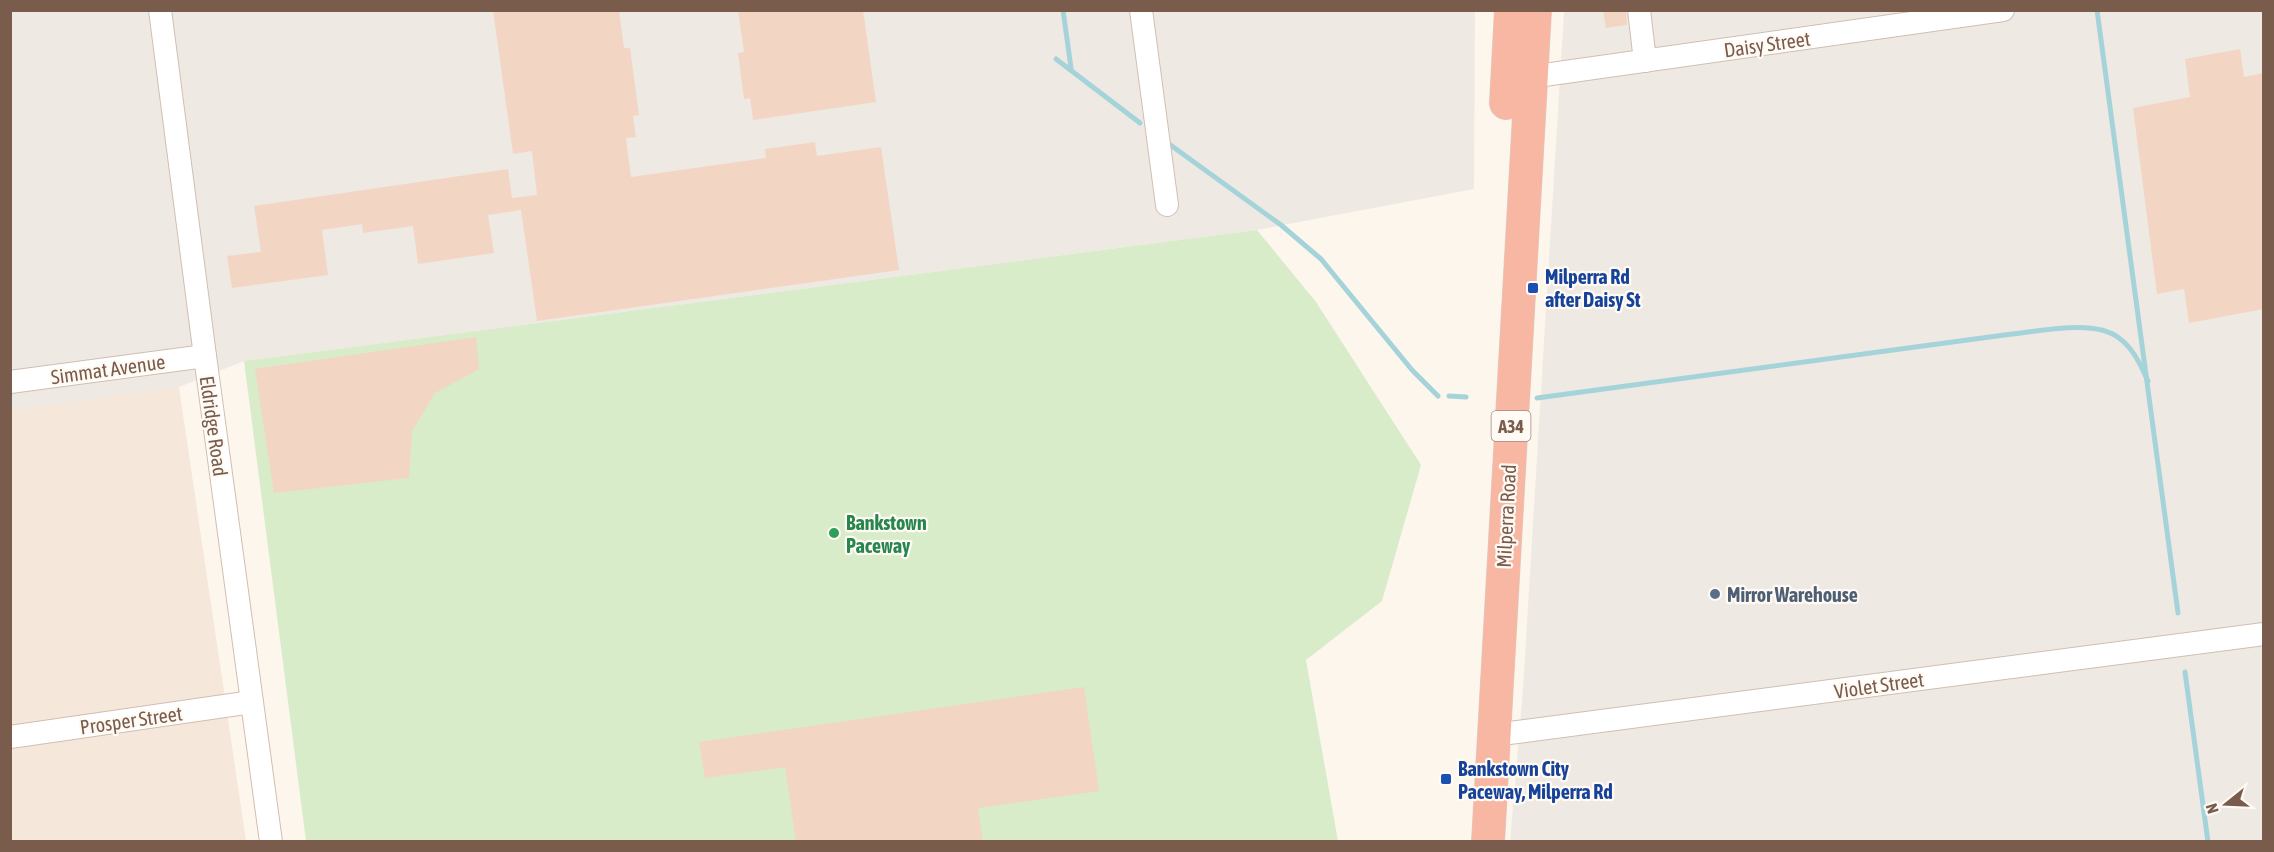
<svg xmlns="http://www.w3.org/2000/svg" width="2274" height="852" viewBox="0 0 2274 852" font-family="'Asap Condensed',sans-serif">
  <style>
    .residential { fill: #f5e8da }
    .industrial { fill: #efe9e4 }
    .green { fill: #d8ecc9 }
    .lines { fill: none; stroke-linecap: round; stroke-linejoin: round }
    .stream { stroke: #a5d3da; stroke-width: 5 }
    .building { fill: #f3d5c3 }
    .minor-casing { stroke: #d1beb0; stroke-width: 24 }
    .highway-casing { stroke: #dad1cd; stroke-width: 34 }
    .minor { stroke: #fff; stroke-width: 22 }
    .highway { stroke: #f7b7a3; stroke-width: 33 }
    .transit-dot { fill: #1a4fb4; stroke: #fffaf3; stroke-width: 2 }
    .leisure-dot { fill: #2e9e5b; stroke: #fffaf3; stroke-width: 2 }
    .service-dot { fill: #5c6f8a; stroke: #fffaf3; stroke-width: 2 }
    .labels { text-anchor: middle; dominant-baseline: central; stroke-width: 4.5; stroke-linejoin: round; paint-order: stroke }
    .shield { fill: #fffaf3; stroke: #a28b7f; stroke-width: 1.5 }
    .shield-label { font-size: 18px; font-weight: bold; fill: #7a5c4d }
    .street-label { font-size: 20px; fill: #7a5c4d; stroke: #fffaf3 }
    .transit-label { font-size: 20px; font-weight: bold; fill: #164399; stroke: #fffaf3; text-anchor: start }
    .leisure-label { font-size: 20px; font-weight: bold; fill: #27864d; stroke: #fffaf3; text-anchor: start }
    .service-label { font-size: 20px; font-weight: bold; fill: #4e5e75; stroke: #fffaf3; text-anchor: start }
  </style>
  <rect width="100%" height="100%" fill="#fdf6ec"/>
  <polygon class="residential" points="179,387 246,841 11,841 10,410"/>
  <g class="industrial">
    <polygon points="10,11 1475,11 1474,189 1257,230 244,361 179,387 11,410"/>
    <polygon points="1564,11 2263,11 2263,841 1510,842 1523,689"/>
  </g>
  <polygon class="green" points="1257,230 1316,302 1421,465 1382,601 1306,660 1338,841 306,841 244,361"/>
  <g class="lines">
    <g class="stream">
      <polyline points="1063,10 1071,68"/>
      <polyline points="2097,10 2178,613"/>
      <polyline points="1056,59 1140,123"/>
      <polyline points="1169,144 1281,225 1321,259 1412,370 1438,396"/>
      <polyline points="1449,396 1466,397"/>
      <path d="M1537 398 2012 334C2042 331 2095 319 2119 338 2134 349 2141 366 2148 381"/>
      <polyline points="2185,672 2208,842"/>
    </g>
  </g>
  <g class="building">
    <polygon points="493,10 619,10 624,48 630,48 639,115 633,116 636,137 626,138 631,177 766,158 765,149 815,142 817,156 881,147 899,270 537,321 521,210 488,215 494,253 418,264 413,226 363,233 362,224 322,230 328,275 232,288 227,256 261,252 254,206 508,169 512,198 537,195 532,151 513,154"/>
    <polygon points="738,10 863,10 876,102 753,120 750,98 744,99 738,53 744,52"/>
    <polygon points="1603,10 1626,10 1627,25 1606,28"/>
    <polygon points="2240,49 2244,77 2264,73 2264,309 2189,323 2184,289 2157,294 2133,108 2190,97 2185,59"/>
    <polygon points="476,337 479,369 435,393 412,431 409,478 274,493 255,369"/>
    <polygon points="1084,687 1099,791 978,808 983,842 796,842 785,767 705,778 699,742"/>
  </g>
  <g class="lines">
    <defs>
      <g id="minor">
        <polyline points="160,10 205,356 271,842"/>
        <polyline points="1141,10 1167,205"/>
        <polyline points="1639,10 1645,61"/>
        <polyline points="1530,77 2003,10"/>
        <polyline points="10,382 205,356"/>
        <polyline points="1494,735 2264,634"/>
        <polyline points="10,737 252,702"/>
      </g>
      <g id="highway">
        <polyline points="1506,103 1511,10"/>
        <polyline points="1488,842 1535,10"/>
      </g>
    </defs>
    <use href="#minor" class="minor-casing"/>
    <use href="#highway" class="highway-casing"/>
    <use href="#minor" class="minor"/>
    <use href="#highway" class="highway"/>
  </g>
  <g class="transit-dot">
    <rect x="1527" y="282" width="12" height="12" rx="3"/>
    <rect x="1440" y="773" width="12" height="12" rx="3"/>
  </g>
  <circle class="leisure-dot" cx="834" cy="533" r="6"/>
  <circle class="service-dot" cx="1715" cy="594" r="6"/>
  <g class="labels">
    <rect class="shield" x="1491.5" y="411" width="39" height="30" rx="4.5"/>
    <g class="shield-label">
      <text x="1511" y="426">A34</text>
    </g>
    <g class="street-label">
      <text transform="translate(1767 44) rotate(-8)">Daisy Street</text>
      <text transform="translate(108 369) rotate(-8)">Simmat Avenue</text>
      <text transform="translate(214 426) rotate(82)">Eldridge Road</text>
      <text transform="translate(1506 516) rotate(-87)">Milperra Road</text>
      <text transform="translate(1879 685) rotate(-8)">Violet Street</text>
      <text transform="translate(131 720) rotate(-8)">Prosper Street</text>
    </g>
    <g class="transit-label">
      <text x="1545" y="276">Milperra Rd<tspan x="1545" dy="23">after Daisy St</tspan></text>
      <text x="1458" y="768">Bankstown City<tspan x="1458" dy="23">Paceway, Milperra Rd</tspan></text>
    </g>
    <g class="leisure-label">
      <text x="846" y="522">Bankstown<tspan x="846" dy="23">Paceway</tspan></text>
    </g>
    <g class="service-label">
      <text x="1727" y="594">Mirror Warehouse</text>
    </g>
  </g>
  <rect width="2274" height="852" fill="none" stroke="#7a5c4d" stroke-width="24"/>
  <g transform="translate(2226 804) rotate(252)" stroke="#fffaf3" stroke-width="4.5" paint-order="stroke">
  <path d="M0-4.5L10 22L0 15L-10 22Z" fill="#7a5c4d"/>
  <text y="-9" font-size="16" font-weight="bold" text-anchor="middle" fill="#7a5c4d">N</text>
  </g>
</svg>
